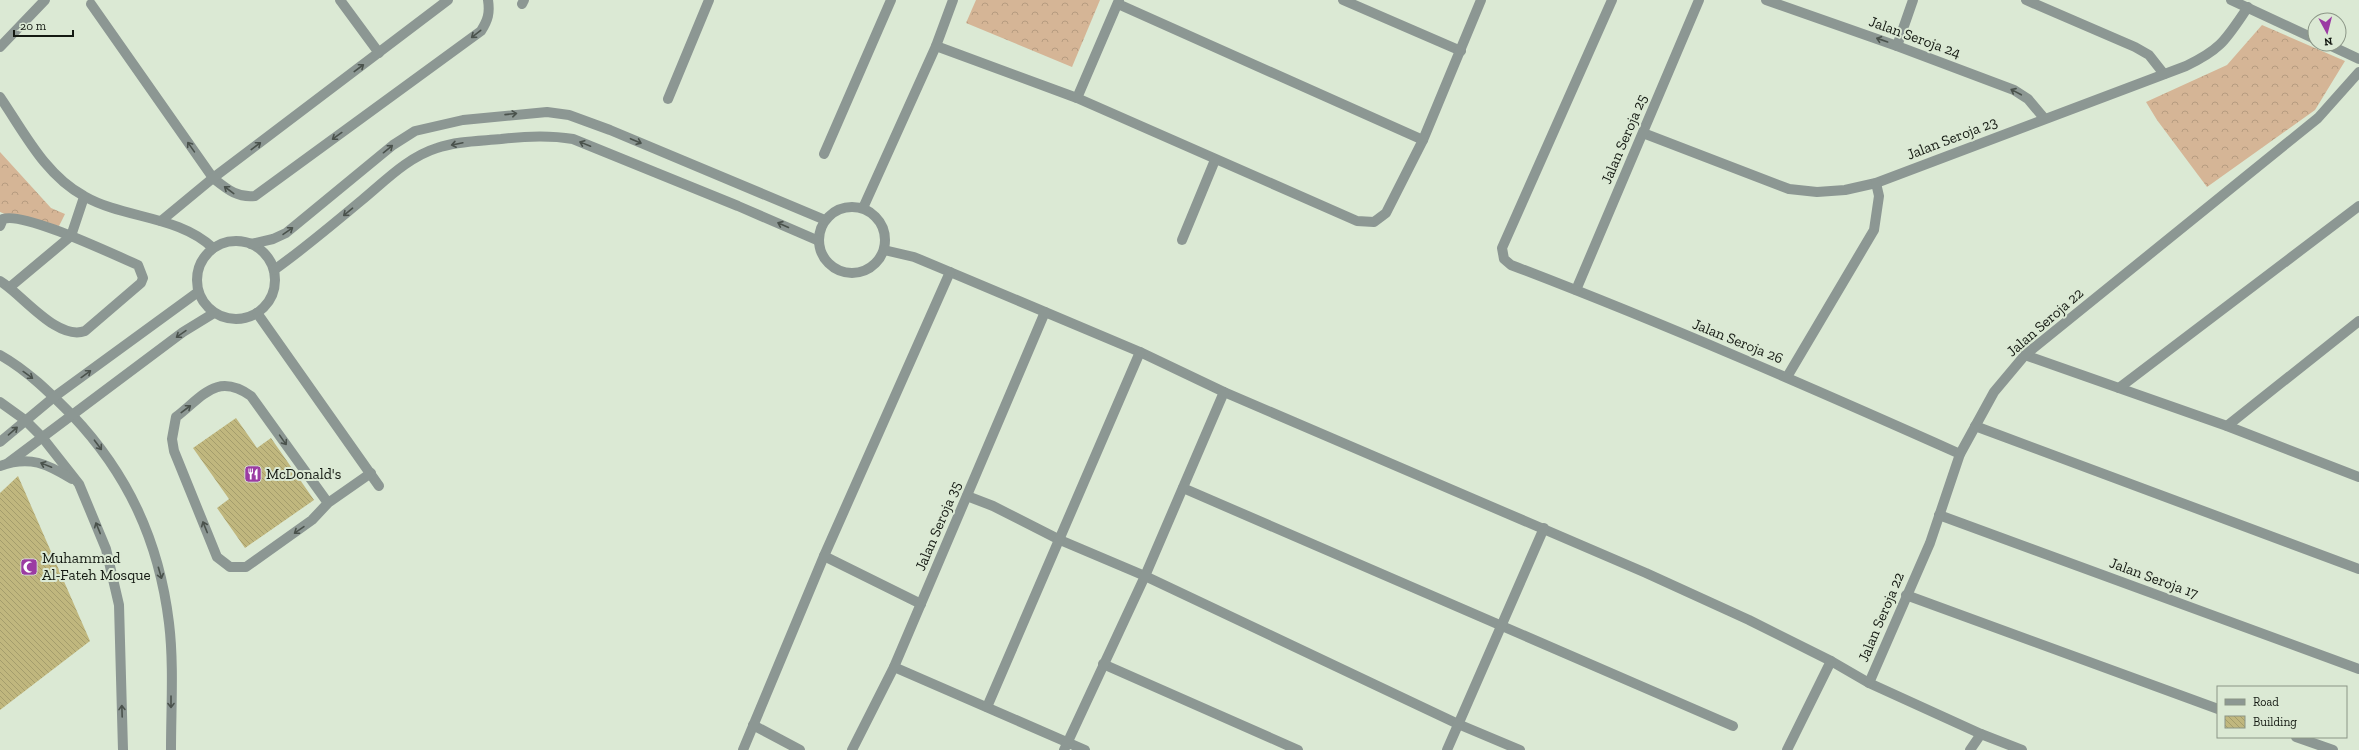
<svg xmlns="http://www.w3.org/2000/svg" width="2359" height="750" viewBox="0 0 2359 750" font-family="'Zilla Slab',serif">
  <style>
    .forest { fill: url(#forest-crowns) }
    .building { fill: url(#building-back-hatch) }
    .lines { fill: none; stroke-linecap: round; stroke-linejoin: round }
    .minor { stroke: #8c9793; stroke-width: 10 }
    .oneway { stroke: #4a524c }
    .labels { text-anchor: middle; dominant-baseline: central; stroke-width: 4; stroke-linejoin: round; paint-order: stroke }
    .street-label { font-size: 15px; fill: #141912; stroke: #dbe9d4 }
    .poi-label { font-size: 15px; fill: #141912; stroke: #dbe9d4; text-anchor: start }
  </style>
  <defs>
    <pattern id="forest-crowns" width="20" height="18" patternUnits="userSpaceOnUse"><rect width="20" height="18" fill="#d5b596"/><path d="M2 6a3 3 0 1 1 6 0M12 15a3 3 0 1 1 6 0" fill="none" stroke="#b69b80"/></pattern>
    <pattern id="building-back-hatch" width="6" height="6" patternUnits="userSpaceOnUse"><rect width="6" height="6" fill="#c0b77e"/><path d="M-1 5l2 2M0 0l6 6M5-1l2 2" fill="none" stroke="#a49d6c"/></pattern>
  </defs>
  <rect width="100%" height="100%" fill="#dbe9d4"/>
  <g class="forest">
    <polygon points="976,0 1100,0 1072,67 966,23"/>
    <polygon points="2262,25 2345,61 2315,110 2207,187 2157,120 2146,102 2227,65"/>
    <polygon points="0,152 51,208 65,214 59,226 24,222 0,212"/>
  </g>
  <g class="building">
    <polygon points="236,418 257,448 271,438 314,500 245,548 217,508 229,499 193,448"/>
    <polygon points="18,476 90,641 0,710 0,493"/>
  </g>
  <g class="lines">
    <g class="minor">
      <polyline points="340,0 379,53"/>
      <polyline points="1343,0 1461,51"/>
      <path d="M1612 0 1502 248 1504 259 1511 265C1663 323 1812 388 1960 454"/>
      <polyline points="1766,0 1897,46 2014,90 2028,99 2044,118"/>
      <polyline points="2026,0 2135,47 2149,55 2164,74"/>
      <polyline points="2231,0 2315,39"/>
      <path d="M91 4 213 178C227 189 237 198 255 196L481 31C488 20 490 13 488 0"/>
      <polyline points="522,4 524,0"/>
      <polyline points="1118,4 1423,140"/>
      <polyline points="2327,44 2359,59"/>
      <polyline points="936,46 1077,98 1357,221 1374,222 1386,213 1423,140 1481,0"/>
      <polyline points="1897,46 1913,0"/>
      <polyline points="0,47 45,0"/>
      <path d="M0 97C24 132 45 175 84 196 124 219 178 215 213 248"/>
      <polyline points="1077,98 1119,0"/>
      <polyline points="668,99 709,0"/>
      <path d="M1643 133 1789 189 1817 192 1845 190 1876 183 2186 66C2222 49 2226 39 2248 7"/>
      <polyline points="824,154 891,0"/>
      <circle cx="852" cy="240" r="33"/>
      <polyline points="863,208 936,46 953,0"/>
      <polyline points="161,221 213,178 448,0"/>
      <path d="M0 226 3 219C23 211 114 255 138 265L143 278 141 283 85 331C57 341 23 295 0 281"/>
      <polyline points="1182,240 1215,160"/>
      <circle cx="236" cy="280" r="39"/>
      <polyline points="251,244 273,239 286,233 393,145 415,131 463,120 547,112 569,115 610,130 825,220"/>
      <polyline points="884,250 914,257 950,272 1140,352 1224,392 1646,573 1749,620 1831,661 1869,683 1981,734 2022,750"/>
      <path d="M274 270C305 248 333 224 362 200 385 181 408 157 437 148 457 141 480 141 501 139 526 136 549 135 573 139L738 206 819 241"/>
      <polyline points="10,287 71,236 84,197"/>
      <polyline points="1576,290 1699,0"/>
      <polyline points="257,313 379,486"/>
      <path d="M0 355C27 370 50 393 72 415 128 474 159 541 169 623 174 664 171 708 171 750"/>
      <polyline points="2025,355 2227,426 2359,477"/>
      <polyline points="1787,377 1874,230 1879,196 1876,183"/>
      <polyline points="2119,388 2359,206"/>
      <polyline points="0,402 25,420 42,437 79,484 106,549 119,605 123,750"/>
      <polyline points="1975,426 2359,569"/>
      <polyline points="2227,426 2359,321"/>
      <polyline points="0,442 54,397 198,292"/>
      <polyline points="8,463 183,332 214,313"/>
      <path d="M0 466C30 455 47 464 72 479"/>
      <polyline points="1183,488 1733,726"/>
      <polyline points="967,496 993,506 1060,540 1145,576 1458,724 1520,750"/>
      <path d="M328 503 251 396C217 372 203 396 176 417L172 439 174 451 217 557 230 567H246L312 520 328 503 371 473"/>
      <polyline points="1939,515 2359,669"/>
      <polyline points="824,556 921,604"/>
      <polyline points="1906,595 2218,709"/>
      <polyline points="1103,664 1298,750"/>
      <polyline points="894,667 1085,750"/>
      <polyline points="1869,683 1930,543 1960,454 1994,392 2025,355 2318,118 2359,72"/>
      <polyline points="987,707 1140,352"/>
      <polyline points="753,725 800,750"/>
      <polyline points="2296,737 2333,750"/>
      <polyline points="743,750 824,556 950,272"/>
      <polyline points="852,750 894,667 1045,312"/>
      <polyline points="1064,750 1145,576 1224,392"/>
      <polyline points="1447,750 1544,528"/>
      <polyline points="1787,750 1831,661"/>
      <polyline points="1970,750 1981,734"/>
    </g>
  </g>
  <defs><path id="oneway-shaft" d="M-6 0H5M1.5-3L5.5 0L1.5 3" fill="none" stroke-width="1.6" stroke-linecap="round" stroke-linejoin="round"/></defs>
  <g class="oneway">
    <use href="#oneway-shaft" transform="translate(476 34) rotate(142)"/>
    <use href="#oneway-shaft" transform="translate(1882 40) rotate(-161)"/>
    <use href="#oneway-shaft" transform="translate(359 68) rotate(-37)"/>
    <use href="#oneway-shaft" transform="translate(2016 92) rotate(-152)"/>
    <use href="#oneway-shaft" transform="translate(511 114) rotate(-6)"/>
    <use href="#oneway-shaft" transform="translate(337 136) rotate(144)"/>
    <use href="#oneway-shaft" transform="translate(636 141) rotate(23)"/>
    <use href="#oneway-shaft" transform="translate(457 144) rotate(168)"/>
    <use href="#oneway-shaft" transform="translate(585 144) rotate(-158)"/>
    <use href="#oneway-shaft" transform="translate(256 146) rotate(-37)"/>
    <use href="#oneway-shaft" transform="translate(191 147) rotate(-125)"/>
    <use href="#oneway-shaft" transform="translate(388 149) rotate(-39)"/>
    <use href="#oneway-shaft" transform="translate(229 190) rotate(-143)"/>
    <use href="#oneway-shaft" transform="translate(348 212) rotate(140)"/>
    <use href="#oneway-shaft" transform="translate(783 225) rotate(-156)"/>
    <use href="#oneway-shaft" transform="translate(288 231) rotate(-35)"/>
    <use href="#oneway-shaft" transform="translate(181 334) rotate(145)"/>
    <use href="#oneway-shaft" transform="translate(86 374) rotate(-36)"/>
    <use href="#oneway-shaft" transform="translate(28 375) rotate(36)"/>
    <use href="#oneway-shaft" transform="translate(186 409) rotate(-37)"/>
    <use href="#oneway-shaft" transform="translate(13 431) rotate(-41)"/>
    <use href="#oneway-shaft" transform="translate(283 440) rotate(55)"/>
    <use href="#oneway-shaft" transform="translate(98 445) rotate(53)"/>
    <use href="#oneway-shaft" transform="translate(46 465) rotate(-158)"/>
    <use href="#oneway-shaft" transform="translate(205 527) rotate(-112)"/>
    <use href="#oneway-shaft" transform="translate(98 528) rotate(-112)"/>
    <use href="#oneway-shaft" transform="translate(299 530) rotate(145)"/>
    <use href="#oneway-shaft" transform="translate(160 573) rotate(74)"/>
    <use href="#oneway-shaft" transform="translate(171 702) rotate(90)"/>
    <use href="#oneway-shaft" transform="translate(122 711) rotate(-92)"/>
  </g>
  <defs>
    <symbol id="restaurant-square" viewBox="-11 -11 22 22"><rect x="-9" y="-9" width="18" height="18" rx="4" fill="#9b3ba3" stroke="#dbe9d4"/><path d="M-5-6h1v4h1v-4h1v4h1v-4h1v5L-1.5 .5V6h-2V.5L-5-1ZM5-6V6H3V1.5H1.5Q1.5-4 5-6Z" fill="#fff"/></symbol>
    <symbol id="mosque-square" viewBox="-11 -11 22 22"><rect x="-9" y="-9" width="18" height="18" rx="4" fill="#9b3ba3" stroke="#dbe9d4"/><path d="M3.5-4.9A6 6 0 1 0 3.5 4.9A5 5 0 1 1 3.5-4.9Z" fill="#fff"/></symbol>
  </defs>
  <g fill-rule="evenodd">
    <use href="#restaurant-square" x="243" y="464" width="20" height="20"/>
    <use href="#mosque-square" x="19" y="557" width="20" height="20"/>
  </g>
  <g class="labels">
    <g class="street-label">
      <text transform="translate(1915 37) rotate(20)">Jalan Seroja 24</text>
      <text transform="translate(1952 138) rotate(-21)">Jalan Seroja 23</text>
      <text transform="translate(1624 139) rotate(-67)">Jalan Seroja 25</text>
      <text transform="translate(2045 322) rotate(-41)">Jalan Seroja 22</text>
      <text transform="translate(1738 341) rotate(22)">Jalan Seroja 26</text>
      <text transform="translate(938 526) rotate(-67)">Jalan Seroja 35</text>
      <text transform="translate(2154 578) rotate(20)">Jalan Seroja 17</text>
      <text transform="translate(1881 617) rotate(-67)">Jalan Seroja 22</text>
    </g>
    <g class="poi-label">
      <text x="266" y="474">McDonald's</text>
      <text x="42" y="558">Muhammad<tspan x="42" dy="17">Al-Fateh Mosque</tspan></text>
    </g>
  </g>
  <rect x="2217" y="686" width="130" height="52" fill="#dbe9d4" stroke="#8b9686"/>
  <rect x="2225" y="699" width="20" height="6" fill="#8c9793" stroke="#8b9686"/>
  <text x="2253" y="706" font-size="12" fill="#141912">Road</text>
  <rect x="2225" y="716" width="20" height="12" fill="url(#building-back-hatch)" stroke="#8b9686"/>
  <text x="2253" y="726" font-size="12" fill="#141912">Building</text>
  <g transform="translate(2327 32) rotate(173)"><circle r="19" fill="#dbe9d4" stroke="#8b9686"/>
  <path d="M0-3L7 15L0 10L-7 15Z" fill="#9b3ba3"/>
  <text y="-6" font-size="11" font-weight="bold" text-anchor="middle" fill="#141912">N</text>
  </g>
  <path d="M14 30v6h59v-6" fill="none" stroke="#141912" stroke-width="2"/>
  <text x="20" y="30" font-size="12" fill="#141912" stroke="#dbe9d4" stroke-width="3" paint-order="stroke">20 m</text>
</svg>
